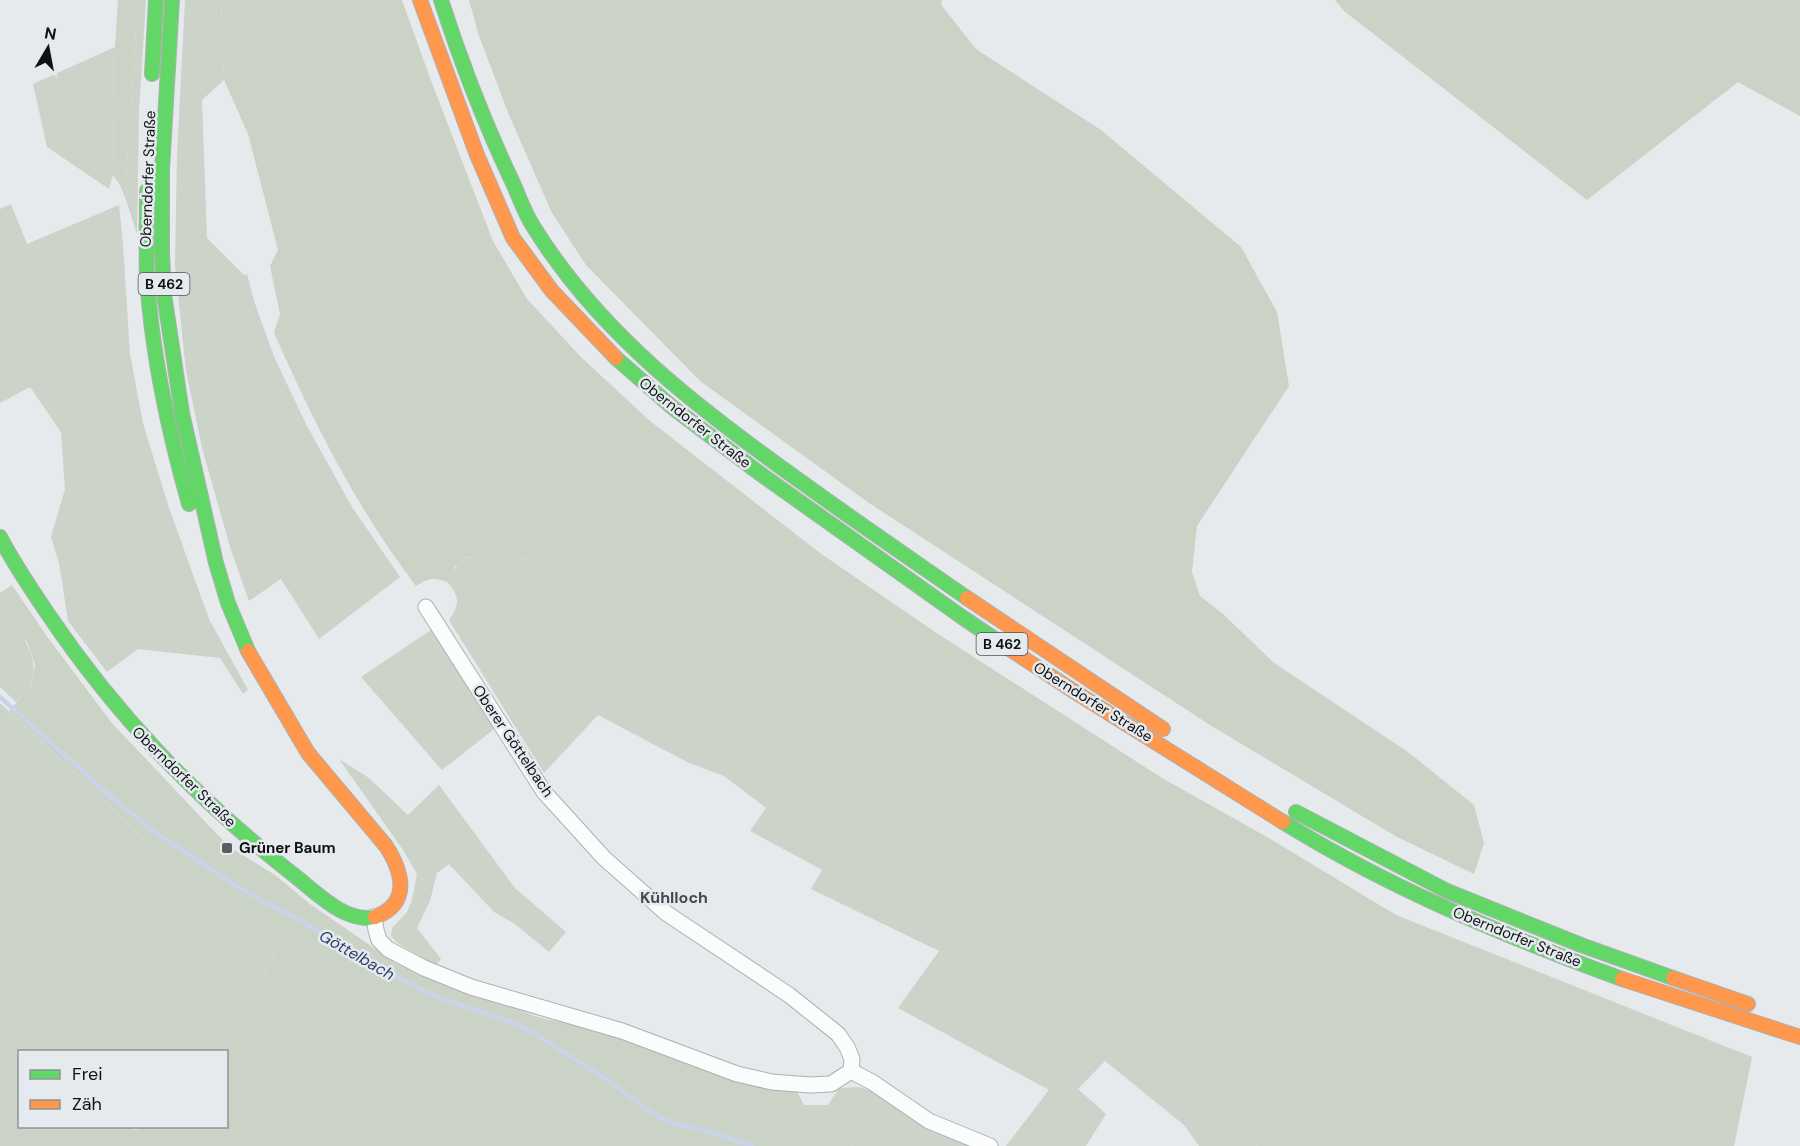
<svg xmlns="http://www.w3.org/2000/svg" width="1800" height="1146" viewBox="0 0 1800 1146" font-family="'DM Sans',sans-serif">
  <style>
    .green { fill: #ccd3c8 }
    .forest { fill: #cad3c5 }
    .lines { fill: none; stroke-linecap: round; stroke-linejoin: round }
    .stream { stroke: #c9d4e8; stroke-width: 4.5 }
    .street-casing { stroke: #adb0b2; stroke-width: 17 }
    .fast-casing { stroke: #adb0b2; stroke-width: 16 }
    .slow-casing { stroke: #adb0b2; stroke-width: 16 }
    .street { stroke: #fbfcfc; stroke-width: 15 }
    .fast { stroke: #63d668; stroke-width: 14 }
    .slow { stroke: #ff974d; stroke-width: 14 }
    .poi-dot { fill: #5b5d5f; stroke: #e5eaef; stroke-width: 2 }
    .labels { text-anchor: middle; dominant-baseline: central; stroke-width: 5; stroke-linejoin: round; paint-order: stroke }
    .shield { fill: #e5eaef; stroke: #505255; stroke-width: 1.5 }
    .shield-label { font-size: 14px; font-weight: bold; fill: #101113 }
    .street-label { font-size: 15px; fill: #101113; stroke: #e5eaef }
    .poi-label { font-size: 15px; font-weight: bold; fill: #101113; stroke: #e5eaef; text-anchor: start }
    .neighbourhood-label { font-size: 16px; font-weight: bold; fill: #454a4e; stroke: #e5eaef }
    .water-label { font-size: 16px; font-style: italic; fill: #2c4167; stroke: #e5eaef }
  </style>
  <rect width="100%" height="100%" fill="#e7eaed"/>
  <g class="green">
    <polygon points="138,0 146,0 139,111 137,234 125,197"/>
    <polygon points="185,0 221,0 224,80 202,100 207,238 244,275 247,274 254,301 275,359 307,426 352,507 400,577 319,639 281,579 249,601 231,550 202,448 186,371 175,266 177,155"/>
    <polygon points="115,47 113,175 109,189 47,147 33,84"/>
    <polygon points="11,204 27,244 119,205 123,244 130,354 143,423 168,505 209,619 248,690 243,694 220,658 138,649 107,672 68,621 59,563 51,537 65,489 61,432 30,387 0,403 0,209"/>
    <path d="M497 551 526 559 707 691 833 766 947 839 1041 922 1130 1018 1214 1085 1257 1146H1199L1184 1125 1105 1061 1078 1089 1106 1114 1086 1146H1006L1049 1090 898 1008 939 951 811 889 822 870 750 831 766 808 724 776 687 762 598 715 544 773 449 620C460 605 460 596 447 582 461 555 468 556 497 551Z"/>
    <path d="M0 604C16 628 42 654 31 684 29 691 21 697 16 702L0 687Z"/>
    <polygon points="434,628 498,726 442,770 361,677"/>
    <polygon points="0,703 102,798 146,842 274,954 242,1028 221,1051 20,1052 19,1109 0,1107"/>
    <polygon points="339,759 369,778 408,815 439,785 515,888 566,932 549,952 515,924 494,912 449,864 437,873 430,901 417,928 441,959 436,966 396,942 391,936 392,928 407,912 412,900 417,874 403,850"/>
    <polygon points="859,1087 886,1095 974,1146 852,1146 843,1141 804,1105 828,1105 839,1088"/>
  </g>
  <g class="forest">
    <polygon points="118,0 138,0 125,197 120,185 113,175 115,47"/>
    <path d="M221 0H402L430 78 493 241 527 299 582 358 650 421 820 553 935 632 1162 778 1267 837 1396 915 1752 1057 1734 1146H1257L1214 1085 1130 1018 1041 922 947 839 833 766 707 691 526 559 497 551 467 557 455 567 447 582C434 577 427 578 416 586 357 509 313 421 274 333L280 314 270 266 278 250 248 134 224 80Z"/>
    <polygon points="469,0 942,0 941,5 976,49 1101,130 1241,247 1277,312 1289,386 1197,526 1192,572 1200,596 1223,614 1274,663 1408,752 1474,805 1484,843 1474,874 1397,837 1210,725 869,503 700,381 586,265 552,213 509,115 479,36"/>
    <polygon points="1335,0 1800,0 1800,116 1738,82 1587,200 1344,11"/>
    <polygon points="12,585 46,635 111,722 214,831 230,847 275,875 310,904 396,963 468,992 538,1017 595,1030 648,1045 745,1083 797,1092 804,1105 843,1141 852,1146 0,1146 0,1107 19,1109 20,1126 122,1126 135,1130 149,1126 226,1126 226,1052 221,1051 242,1028 274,954 146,842 102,798 9,711 31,686 35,665 28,644 0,604 0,593"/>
  </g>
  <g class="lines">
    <polyline class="stream" points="0,697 117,802 156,833 236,886 320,932 402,980 434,996 514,1023 545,1040 609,1081 653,1114 672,1123 707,1131 752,1146"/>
    <defs>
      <g id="street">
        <polyline points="374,917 376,930 379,940 388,949 424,968 471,987 622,1031 737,1074 772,1082 810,1085 831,1084 851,1071 852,1059 847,1047 838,1034 789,995 666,913 604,858 544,792 426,607"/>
        <polyline points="851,1071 872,1082 929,1121 990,1146"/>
      </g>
      <g id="fast">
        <polyline points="172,0 162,170 162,253 164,294 182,413 216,563 228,603 248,651"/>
        <path d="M441 0C461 62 484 122 512 181 519 196 524 212 533 226 599 333 699 409 800 481 855 521 911 559 967 598"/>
        <polyline points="152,74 156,0"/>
        <path d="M147 191C147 220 146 249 147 278 152 355 168 430 189 504"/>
        <polyline points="616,358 672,407 762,475 962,617 1005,646"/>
        <path d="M0 537C14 564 31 589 48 614 116 715 195 797 290 872 313 889 344 924 375 917"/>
        <polyline points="1296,812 1447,891 1581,945 1673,978"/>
        <path d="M1283 822C1389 888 1505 936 1622 979"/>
      </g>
      <g id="slow">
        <polyline points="420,0 477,155 513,238 552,291 616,358"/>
        <polyline points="967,598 1163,729"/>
        <polyline points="1005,646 1075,692 1283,822"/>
        <path d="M248 651 308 753 386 846C402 871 412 903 375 917"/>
        <polyline points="1673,978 1748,1004"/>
        <polyline points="1622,979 1800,1037"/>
      </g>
    </defs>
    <use href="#street" class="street-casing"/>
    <use href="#fast" class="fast-casing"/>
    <use href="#slow" class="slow-casing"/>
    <use href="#street" class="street"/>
    <use href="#fast" class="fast"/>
    <use href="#slow" class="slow"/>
  </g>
  <rect class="poi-dot" x="221" y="842" width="12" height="12" rx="3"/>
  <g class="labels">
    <g class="shield">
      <rect x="138.5" y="273" width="51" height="22" rx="4.5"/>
      <rect x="976.5" y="633" width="51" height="22" rx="4.5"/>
    </g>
    <g class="shield-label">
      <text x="164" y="284">B 462</text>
      <text x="1002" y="644">B 462</text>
    </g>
    <g class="street-label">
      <text transform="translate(148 179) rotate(-88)">Oberndorfer Straße</text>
      <text transform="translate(695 423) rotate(38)">Oberndorfer Straße</text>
      <text transform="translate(1093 702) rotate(32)">Oberndorfer Straße</text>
      <text transform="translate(513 741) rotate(56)">Oberer Göttelbach</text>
      <text transform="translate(184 777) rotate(44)">Oberndorfer Straße</text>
      <text transform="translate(1517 937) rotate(22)">Oberndorfer Straße</text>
    </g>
    <g class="poi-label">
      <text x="239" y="848">Grüner Baum</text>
    </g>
    <g class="neighbourhood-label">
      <text x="674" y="897">Kühlloch</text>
    </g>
    <g class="water-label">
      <text transform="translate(357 955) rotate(30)">Göttelbach</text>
    </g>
  </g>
  <rect x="18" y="1050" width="210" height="78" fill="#e5eaef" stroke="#909397" stroke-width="1.5"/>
  <rect x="30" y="1070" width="30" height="9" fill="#63d668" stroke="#909397" stroke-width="1.5"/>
  <text x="72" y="1080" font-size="18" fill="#101113">Frei</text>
  <rect x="30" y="1100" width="30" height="9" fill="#ff974d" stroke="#909397" stroke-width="1.5"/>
  <text x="72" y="1110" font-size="18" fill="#101113">Zäh</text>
  <g transform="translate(48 48) rotate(10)" stroke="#e5eaef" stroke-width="4.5" paint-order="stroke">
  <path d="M0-4.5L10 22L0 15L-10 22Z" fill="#101113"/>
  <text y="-9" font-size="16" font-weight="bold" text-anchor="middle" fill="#101113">N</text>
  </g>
</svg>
